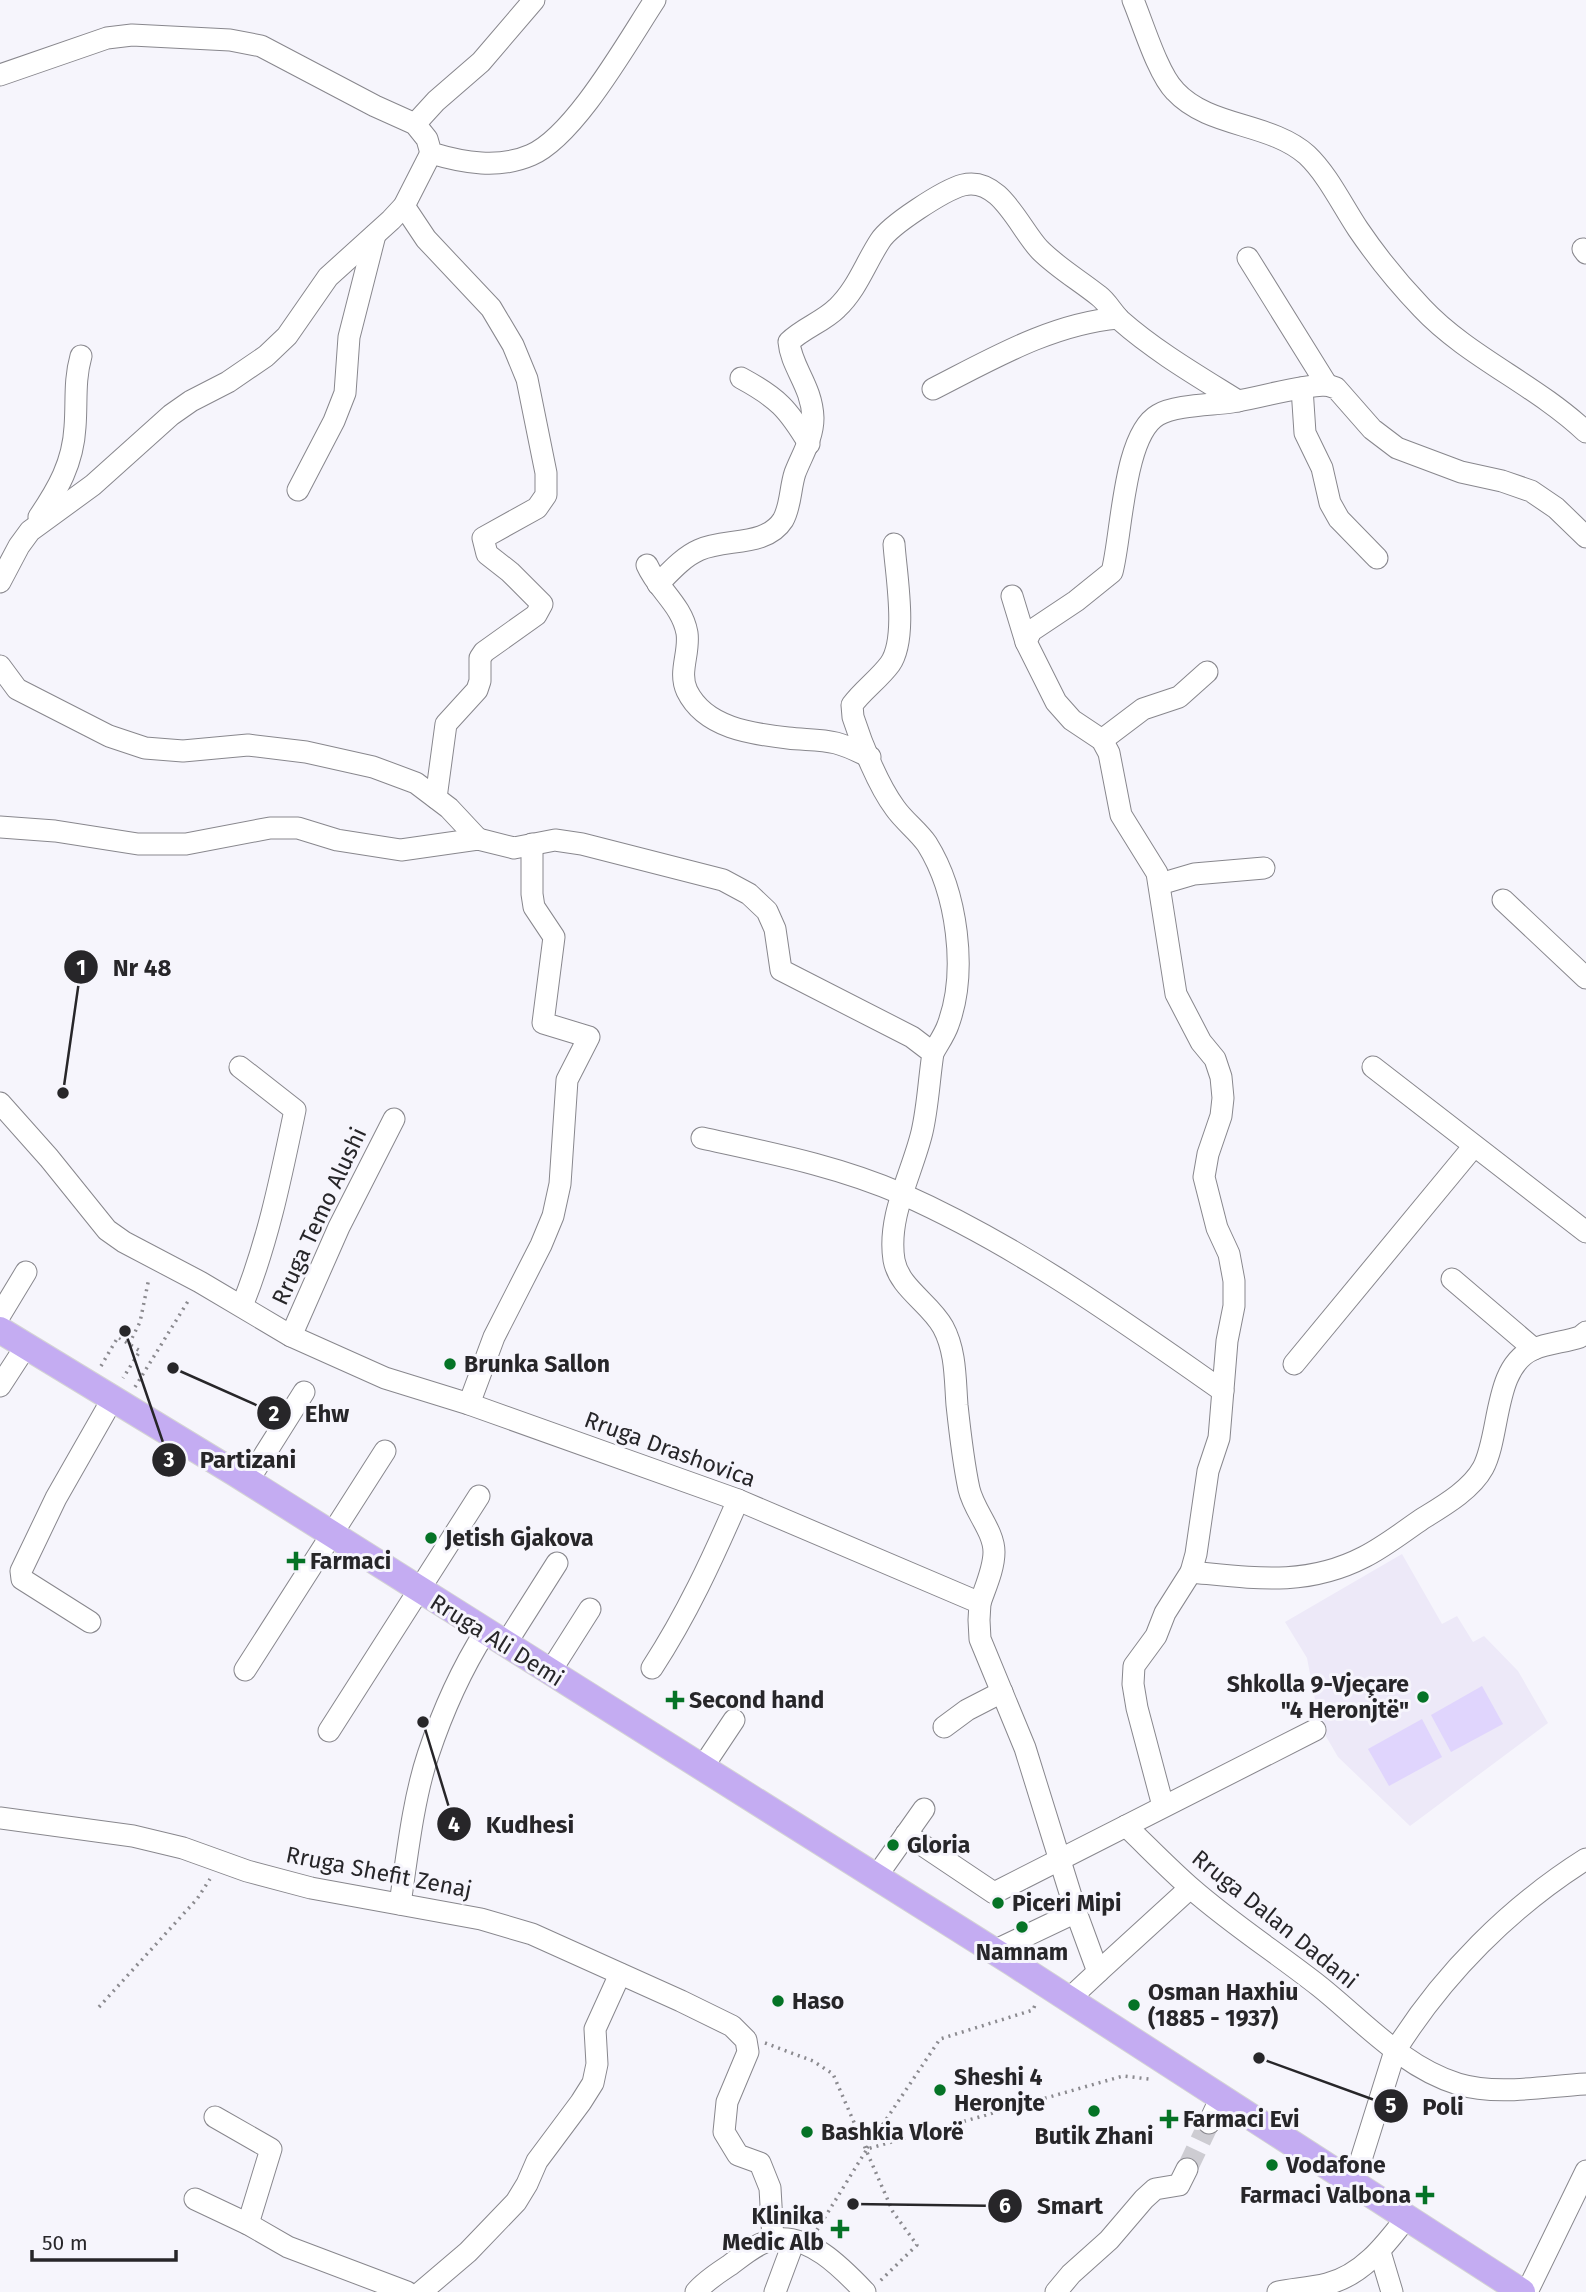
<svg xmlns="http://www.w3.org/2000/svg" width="1586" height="2292" viewBox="0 0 1586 2292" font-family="'Fira Sans',sans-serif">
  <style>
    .built { fill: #ede9f8 }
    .green { fill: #e0d5fd }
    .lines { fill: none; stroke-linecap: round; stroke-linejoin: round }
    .minor-tunnel { stroke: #cdccd2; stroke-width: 21; stroke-dasharray: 21 10; stroke-linecap: butt }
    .minor-casing { stroke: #88878d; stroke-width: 23 }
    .major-casing { stroke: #d4d4d4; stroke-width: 28 }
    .path { stroke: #8b8a8f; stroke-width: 3.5; stroke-dasharray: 2 5; stroke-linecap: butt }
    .minor { stroke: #fff; stroke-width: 21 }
    .major { stroke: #c4acf2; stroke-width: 26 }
    .poi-dot { fill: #057326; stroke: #f6f5fc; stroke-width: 2.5 }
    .labels { text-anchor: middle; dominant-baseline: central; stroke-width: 6; stroke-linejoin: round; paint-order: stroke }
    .street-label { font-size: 23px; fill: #272629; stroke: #f6f5fc }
    .poi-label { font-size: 23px; font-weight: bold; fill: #272629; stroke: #f6f5fc; text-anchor: start }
    .leader { fill: none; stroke: #272629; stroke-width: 2.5 }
    .callout-dot { fill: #272629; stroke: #f6f5fc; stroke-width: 2.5 }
    .mark-label { font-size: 21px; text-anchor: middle; font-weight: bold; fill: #fff }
    .callout-label { font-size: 24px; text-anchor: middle; font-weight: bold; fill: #272629; stroke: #f6f5fc; stroke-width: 6; stroke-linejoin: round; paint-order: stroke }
  </style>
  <rect width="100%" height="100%" fill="#f6f5fc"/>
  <polygon class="built" points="1402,1554 1442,1624 1457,1616 1473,1642 1484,1636 1518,1671 1548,1723 1410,1826 1338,1757 1320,1726 1307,1658 1285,1622"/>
  <g class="green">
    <polygon points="1482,1686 1503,1724 1451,1752 1431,1715"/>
    <polygon points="1422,1719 1442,1757 1389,1786 1368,1749"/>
  </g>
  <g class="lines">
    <polyline class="minor-tunnel" points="1187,2169 1209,2123"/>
    <defs>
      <g id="minor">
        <path d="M1133 0C1143 24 1158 74 1175 91 1209 128 1270 122 1307 155 1328 175 1342 205 1358 229 1377 257 1398 283 1422 308 1468 357 1535 384 1586 432"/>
        <path d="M0 75 107 38 132 35 230 40 261 46 375 106 415 124 427 139 431 153C464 163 499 169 531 155 575 136 628 41 655 0"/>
        <polyline points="415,124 436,101 481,62 534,0"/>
        <polyline points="404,206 426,239 491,308 513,345 527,379 546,473 546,495 537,508 483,538 487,554 510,572 542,604 536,615 484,652 480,658 480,681 477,690 446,724 436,798"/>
        <polyline points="1583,249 1586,253"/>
        <polyline points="1248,258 1327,385"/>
        <path d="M741 378C778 398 788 409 809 444"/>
        <polyline points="1302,388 1305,433 1322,468 1330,503 1339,519 1377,558"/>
        <path d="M933 389C992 359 1051 324 1118 318"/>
        <polyline points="298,490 334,421 345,393 349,337 375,235"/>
        <path d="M39 517C58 489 73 463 75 427 77 402 74 381 81 356"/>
        <path d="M894 544C896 575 908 638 890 664 879 679 863 690 852 705L853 717C862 745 878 785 895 808 904 821 918 831 927 844 957 892 968 971 948 1025 945 1034 938 1044 933 1053"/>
        <path d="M647 565C658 590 682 605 687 633 690 653 678 672 687 691 705 728 752 734 788 738 804 740 821 739 836 743 848 746 859 752 870 757"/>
        <polyline points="0,582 19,546 30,531 93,485 171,415 191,401 228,382 266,356 287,336 328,277 391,220 404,206 431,153"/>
        <path d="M658 584C670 572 683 557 699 550 725 538 766 547 783 520 791 506 790 488 795 473 802 455 813 438 813 418 812 386 791 367 789 342 803 328 823 322 837 308 857 289 865 264 880 241 890 225 944 190 963 185 1000 176 1019 228 1040 250 1058 268 1079 280 1099 296 1107 302 1112 312 1120 320 1155 351 1198 376 1238 401"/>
        <polyline points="1012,596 1026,642"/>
        <polyline points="0,666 17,689 109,736 145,748 183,751 248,745 306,752 373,767 416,783 449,808 478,839"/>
        <polyline points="1102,740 1143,709 1179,697 1207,672"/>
        <path d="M0 827 55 831 138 844H186L270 828H298L337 840 401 850 478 839 514 848 555 840 582 844 723 880 749 894 767 911 775 929 781 970 912 1037 933 1053C929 1079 928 1106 922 1132 912 1174 887 1216 894 1260 899 1288 930 1303 943 1327 956 1351 955 1379 957 1405 960 1433 963 1461 969 1489 974 1511 994 1531 994 1552 994 1569 985 1588 980 1603"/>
        <polyline points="1160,884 1194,874 1264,868"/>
        <polyline points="1503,900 1586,978"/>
        <path d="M240 1067 295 1110C281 1177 268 1242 242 1306"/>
        <polyline points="1373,1067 1586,1232"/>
        <polyline points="0,1103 49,1158 107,1230 124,1242 200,1282 291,1336 385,1378 469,1404 738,1500 980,1603 979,1620 980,1639 1025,1748 1076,1912 1098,1972 1069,1999"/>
        <path d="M702 1138C770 1153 838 1166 902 1194 1017 1245 1120 1319 1223 1391"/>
        <polyline points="1452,1279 1534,1349"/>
        <polyline points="0,1315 26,1272"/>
        <polyline points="291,1336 339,1227 394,1119"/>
        <polyline points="1294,1364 1474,1146"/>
        <polyline points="0,1386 26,1346"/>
        <polyline points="469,1404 494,1337 541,1245 553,1216 560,1184 567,1080 589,1037 543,1023 554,937 534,907 532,894 532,844"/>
        <polyline points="248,1481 304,1392"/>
        <path d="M1191 1572C1253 1578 1306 1587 1364 1557 1384 1547 1403 1532 1422 1519 1443 1506 1471 1490 1483 1468 1501 1434 1493 1366 1534 1349 1548 1343 1565 1342 1580 1337L1586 1332"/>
        <polyline points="90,1622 22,1579 21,1571 56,1498 113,1398"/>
        <polyline points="505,1645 557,1563"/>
        <path d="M652 1668C687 1614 712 1560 738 1500"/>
        <polyline points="245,1670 385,1451"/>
        <polyline points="550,1672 590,1609"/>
        <polyline points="944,1727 967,1710 1002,1692"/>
        <polyline points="329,1731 479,1496"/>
        <polyline points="702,1768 734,1720"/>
        <path d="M1163 1806 1137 1708 1133 1684 1134 1666 1156 1636 1165 1613 1191 1572 1196 1554 1208 1471 1219 1438 1227 1341 1234 1306V1281L1229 1254 1217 1228 1204 1177 1208 1154 1221 1116 1223 1098 1221 1077 1215 1059 1201 1042 1176 994 1157 873 1121 815 1109 753 1102 740 1072 720 1056 702 1026 642 1031 631 1076 601 1112 572C1122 535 1123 435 1158 415 1175 405 1212 405 1232 402 1264 397 1295 386 1327 385L1336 388 1372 429 1397 448 1461 472 1502 481 1531 491 1556 508 1586 537"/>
        <polyline points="0,1818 133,1836 183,1848 247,1871 311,1888 481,1919 532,1934 681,2001 732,2026 746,2040 748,2052 727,2102 724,2132 738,2155 760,2163 770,2188 773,2240"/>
        <path d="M1126 1826C1148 1847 1169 1869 1192 1889 1232 1924 1277 1953 1319 1986 1363 2021 1403 2067 1458 2084 1498 2096 1545 2086 1586 2084"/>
        <polyline points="906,1834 994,1893 1315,1730"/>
        <polyline points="876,1877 924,1809"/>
        <path d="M400 1904C407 1857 413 1800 428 1755 442 1713 461 1670 485 1632"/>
        <polyline points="994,1951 1076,1912"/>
        <polyline points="1098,1972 1190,1888"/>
        <polyline points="215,2117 271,2149 248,2224"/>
        <polyline points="1209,2123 1221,2097"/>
        <path d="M1354 2182 1395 2051C1443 1974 1510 1907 1586 1859"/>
        <polyline points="195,2199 248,2224 288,2247 407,2292"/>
        <polyline points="1380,2252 1392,2292"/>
        <polyline points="421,2292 468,2252 516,2202 527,2184 537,2161 581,2102 593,2083 597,2064 595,2029 620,1974"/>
        <path d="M696 2292C705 2281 718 2273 730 2265 742 2256 757 2243 772 2240 808 2232 843 2269 865 2292"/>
        <polyline points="775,2292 794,2241"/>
        <polyline points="1056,2292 1071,2274 1109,2240 1144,2199 1155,2189 1179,2185 1187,2169"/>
        <path d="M1278 2292C1294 2289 1311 2288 1327 2284 1363 2275 1386 2244 1407 2217"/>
        <polyline points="1527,2292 1586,2171"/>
      </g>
      <polyline id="major" points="0,1330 235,1473 1013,1963 1522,2292"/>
    </defs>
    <use href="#minor" class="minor-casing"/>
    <use href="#major" class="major-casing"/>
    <g class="path">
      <polyline points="129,1344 140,1322 149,1278"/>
      <polyline points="101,1366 118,1337 140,1351 123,1378"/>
      <polyline points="135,1387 190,1298"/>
      <polyline points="99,2007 197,1899 210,1879"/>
      <polyline points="765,2043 813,2061 833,2074 893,2212 917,2245 880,2281"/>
      <polyline points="867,2148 940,2039 1033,2010 1035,2005"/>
      <polyline points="817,2230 867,2149 1123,2076 1149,2079"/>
    </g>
    <use href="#minor" class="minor"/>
    <use href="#major" class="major"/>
  </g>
  <g class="poi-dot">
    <circle cx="450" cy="1364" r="7"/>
    <circle cx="431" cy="1538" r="7"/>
    <path d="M292.5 1550.5h7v7h7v7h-7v7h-7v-7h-7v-7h7z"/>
    <circle cx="1423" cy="1697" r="7"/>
    <path d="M671.5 1689.5h7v7h7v7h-7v7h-7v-7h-7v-7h7z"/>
    <circle cx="893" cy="1845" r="7"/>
    <circle cx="998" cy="1903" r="7"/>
    <circle cx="1022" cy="1927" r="7"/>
    <circle cx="778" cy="2001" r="7"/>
    <circle cx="1134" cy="2005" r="7"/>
    <circle cx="940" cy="2090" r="7"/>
    <circle cx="1094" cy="2111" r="7"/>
    <path d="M1165.5 2108.5h7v7h7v7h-7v7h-7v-7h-7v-7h7z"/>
    <circle cx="807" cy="2132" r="7"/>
    <circle cx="1272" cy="2165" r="7"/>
    <path d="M1421.5 2184.5h7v7h7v7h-7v7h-7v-7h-7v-7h7z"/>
    <path d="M836.5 2218.5h7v7h7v7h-7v7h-7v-7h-7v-7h7z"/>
  </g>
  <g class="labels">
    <g class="street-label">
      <text transform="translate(319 1216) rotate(-65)">Rruga Temo Alushi</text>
      <text transform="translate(670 1449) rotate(20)">Rruga Drashovica</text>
      <text transform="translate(497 1640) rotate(32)">Rruga Ali Demi</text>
      <text transform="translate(379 1872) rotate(11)">Rruga Shefit Zenaj</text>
      <text transform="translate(1275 1919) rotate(39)">Rruga Dalan Dadani</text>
    </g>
    <g class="poi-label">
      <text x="464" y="1364">Brunka Sallon</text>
      <text x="445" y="1538">Jetish Gjakova</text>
      <text x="310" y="1561">Farmaci</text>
      <text x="1409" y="1684" text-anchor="end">Shkolla 9-Vjeçare<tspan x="1409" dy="26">"4 Heronjtë"</tspan></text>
      <text x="689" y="1700">Second hand</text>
      <text x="907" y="1845">Gloria</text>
      <text x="1012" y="1903">Piceri Mipi</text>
      <text x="1022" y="1952" text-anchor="middle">Namnam</text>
      <text x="1148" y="1992">Osman Haxhiu<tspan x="1148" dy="26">(1885 - 1937)</tspan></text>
      <text x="792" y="2001">Haso</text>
      <text x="954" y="2077">Sheshi 4<tspan x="954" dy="26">Heronjte</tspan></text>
      <text x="1183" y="2119">Farmaci Evi</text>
      <text x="821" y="2132">Bashkia Vlorë</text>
      <text x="1094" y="2136" text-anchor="middle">Butik Zhani</text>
      <text x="1286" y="2165">Vodafone</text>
      <text x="1411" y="2195" text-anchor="end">Farmaci Valbona</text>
      <text x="824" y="2216" text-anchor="end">Klinika<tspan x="824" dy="26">Medic Alb</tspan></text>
    </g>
  </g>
  <path class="leader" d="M63 1093L81 967M173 1368L274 1413M125 1331L169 1460M423 1722L454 1824M1259 2058L1391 2106M853 2204L1005 2206"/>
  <g class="callout-dot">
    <circle cx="63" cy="1093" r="7"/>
    <circle cx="173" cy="1368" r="7"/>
    <circle cx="125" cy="1331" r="7"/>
    <circle cx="423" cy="1722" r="7"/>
    <circle cx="1259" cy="2058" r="7"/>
    <circle cx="853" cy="2204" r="7"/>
    <circle cx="81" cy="967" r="18"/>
    <circle cx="274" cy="1413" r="18"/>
    <circle cx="169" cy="1460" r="18"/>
    <circle cx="454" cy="1824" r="18"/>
    <circle cx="1391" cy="2106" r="18"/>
    <circle cx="1005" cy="2206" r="18"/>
  </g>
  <g class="mark-label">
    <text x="81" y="975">1</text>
    <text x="274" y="1421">2</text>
    <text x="169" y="1467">3</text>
    <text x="454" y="1832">4</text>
    <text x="1391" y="2113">5</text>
    <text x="1005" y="2213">6</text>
  </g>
  <g class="callout-label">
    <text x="142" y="976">Nr 48</text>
    <text x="327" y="1422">Ehw</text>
    <text x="248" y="1468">Partizani</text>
    <text x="530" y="1833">Kudhesi</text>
    <text x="1443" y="2115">Poli</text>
    <text x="1070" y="2214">Smart</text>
  </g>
  <path d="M32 2250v10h144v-10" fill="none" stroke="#272629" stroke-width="3.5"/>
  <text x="42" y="2250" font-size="21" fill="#272629" stroke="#f6f5fc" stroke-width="5" paint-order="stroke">50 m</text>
</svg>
